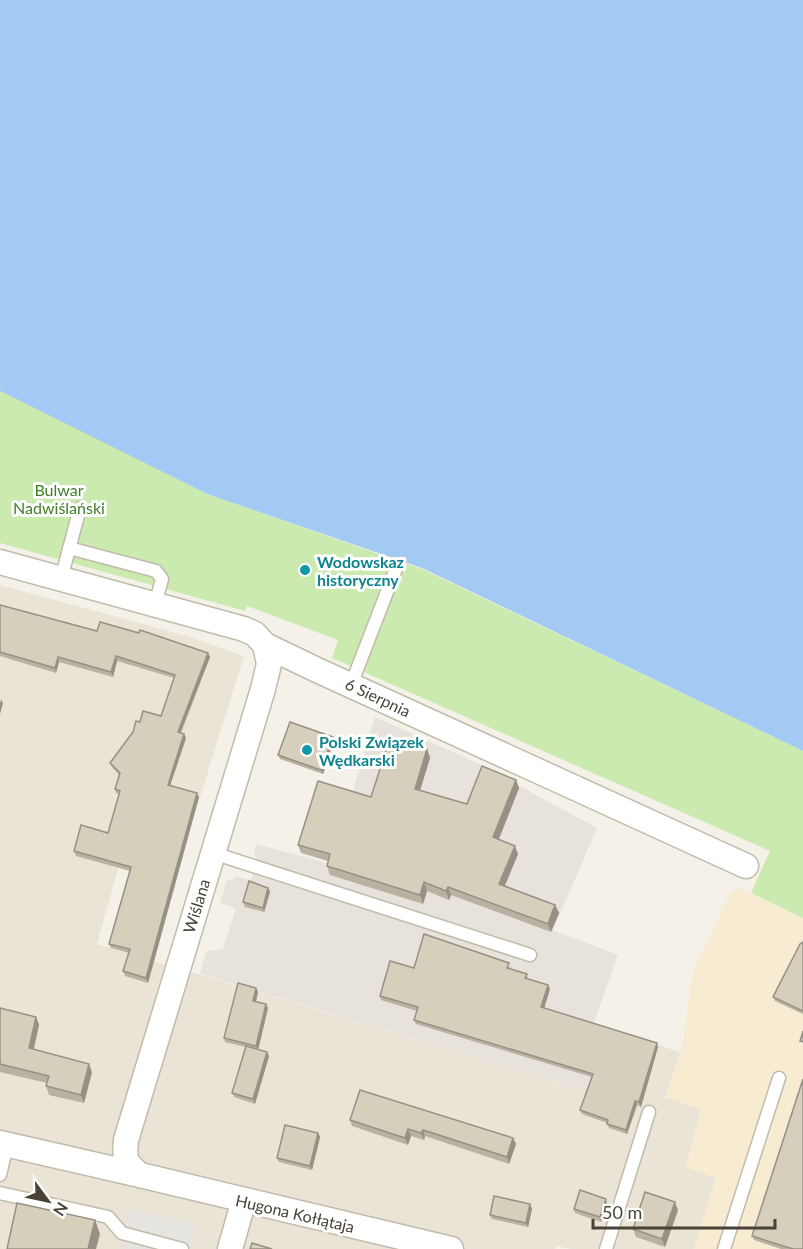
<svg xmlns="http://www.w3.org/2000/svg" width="803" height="1249" viewBox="0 0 803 1249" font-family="Lato,sans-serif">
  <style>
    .residential { fill: #e9e4d5 }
    .commercial { fill: #f7ebd2 }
    .industrial { fill: #e7e3dc }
    .green { fill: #caeaaf }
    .parking { fill: #e5e4df }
    .water { fill: #a2caf3 }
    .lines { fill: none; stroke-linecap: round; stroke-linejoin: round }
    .lane-casing { stroke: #c0bbaa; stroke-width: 15 }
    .street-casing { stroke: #c0bbaa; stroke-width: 27 }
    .lane { stroke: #fff; stroke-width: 12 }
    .street { stroke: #fff; stroke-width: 24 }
    .wall { fill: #b8b2a2 }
    .shaded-wall { fill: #969184 }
    .building { fill: #d6cfbc; stroke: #969184; stroke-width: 1.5 }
    .culture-dot { fill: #0f9aa8; stroke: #fff; stroke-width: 2 }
    .labels { text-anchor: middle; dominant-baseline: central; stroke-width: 6; stroke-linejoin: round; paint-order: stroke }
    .park-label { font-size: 16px; fill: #3f7d26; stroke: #fff }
    .culture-label { font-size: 16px; font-weight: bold; fill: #0d838f; stroke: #fff; text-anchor: start }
    .street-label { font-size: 16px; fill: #484336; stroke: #fff }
  </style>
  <rect width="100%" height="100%" fill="#f4f2e8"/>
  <polygon class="residential" points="0,585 187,636 244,656 193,820 136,805 97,944 641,1107 659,1045 681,1053 665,1097 701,1109 686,1167 716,1178 694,1249 571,1249 557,1246 555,1249 0,1249"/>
  <polygon class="commercial" points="740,888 803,918 803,1249 694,1249 716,1178 686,1167 701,1110 665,1097 681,1053 693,971 730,893"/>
  <polygon class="industrial" points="375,717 475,762 597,828 553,930 618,955 593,1025 659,1045 641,1107 200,974 206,951 223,949 236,908 220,903 227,880 235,879 236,876 251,880 257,858 254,853 256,844 331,864"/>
  <polygon class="green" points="0,391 207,494 422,569 803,751 803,918 751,893 770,851 332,658 338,640 247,606 245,611 0,543"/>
  <polygon class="parking" points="131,1209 197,1224 191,1249 121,1249"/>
  <polygon class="water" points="0,0 803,0 803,751 422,568 207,494 0,391"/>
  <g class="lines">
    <defs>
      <g id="lane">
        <polyline points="69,548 156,571 162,579 155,605"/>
        <polyline points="61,579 80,508"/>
        <polyline points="351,685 397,566"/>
        <polyline points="213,853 530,955"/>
        <polyline points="0,1175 7,1145"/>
        <polyline points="0,1193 108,1217 122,1233 182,1249"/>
        <polyline points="606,1249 649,1112"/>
        <polyline points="724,1249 779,1078"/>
      </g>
      <g id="street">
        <polyline points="0,562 244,629 255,634 265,645 317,670 746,866"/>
        <path d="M265 645 269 664 263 689 126 1140C124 1159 125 1163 140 1175L451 1249"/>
        <polyline points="0,1143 140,1175"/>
        <polyline points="230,1249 244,1200"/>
      </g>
    </defs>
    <use href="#lane" class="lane-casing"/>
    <use href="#street" class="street-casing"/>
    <use href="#lane" class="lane"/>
    <use href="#street" class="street"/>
  </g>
  <g class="wall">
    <polygon points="0,605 97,631 210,657 181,733 184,734 186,738 170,785 199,797 148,983 125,976 123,971 129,953 111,948 109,944 130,871 76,856 74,851 108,833 119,794 116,793 115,789 119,775 112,767 110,763 140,722 161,716 174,678 117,661 113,677 59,662 56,673 0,656"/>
    <polygon points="334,741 323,774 280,759 278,755"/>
    <polygon points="427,749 430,758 420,790 467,804 516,780 519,788 499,839 518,854 505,886 555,905 559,913 551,932 451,895 449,900 427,891 423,904 330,875 327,866 328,861 301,853 298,845 371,797"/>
    <polygon points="268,888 270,892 264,912 245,907 243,902"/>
    <polygon points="803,942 803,1014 775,1001 773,997"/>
    <polygon points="511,967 510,968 527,974 528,979 548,985 550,989 544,1008 658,1047 641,1107 637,1105 627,1134 609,1128 607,1123 582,1114 580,1110 592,1077 416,1024 414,1020 417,1011 381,1000 380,996 414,968"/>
    <polygon points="256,988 258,992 256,1002 266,1004 268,1008 258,1050 267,1052 269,1056 255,1104 234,1097 232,1093 246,1047 225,1042 224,1038"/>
    <polygon points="0,1008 36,1017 39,1025 33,1050 92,1072 84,1103 49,1095 46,1086 47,1083 0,1072"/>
    <polygon points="350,1120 513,1138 516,1144 509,1164 425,1136 424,1140 411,1136 408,1145 352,1126"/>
    <polygon points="318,1133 320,1137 312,1170 279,1162 277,1158"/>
    <polygon points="530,1204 532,1209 528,1227 492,1219 490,1215"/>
    <polygon points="607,1204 601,1222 575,1213 574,1209"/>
    <polygon points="678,1210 665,1247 636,1237 633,1229"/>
    <polygon points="752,1236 803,1249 781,1249 754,1240"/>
  </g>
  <g class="shaded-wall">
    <polygon points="208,653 210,657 179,736 178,732"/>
    <polygon points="116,656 117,661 113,677 111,672"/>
    <polygon points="58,657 59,662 56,673 55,668"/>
    <polygon points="1,699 3,703 0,714 0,704"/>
    <polygon points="184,734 186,738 169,789 168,785"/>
    <polygon points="333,737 334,741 323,774 321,770"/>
    <polygon points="427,749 430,758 418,797 415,789"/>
    <polygon points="516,780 519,788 496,846 493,837"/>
    <polygon points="197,793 199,797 148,983 146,978"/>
    <polygon points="515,846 518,854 502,892 499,884"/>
    <polygon points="424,882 427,891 423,904 420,895"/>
    <polygon points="448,887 451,895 449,900 446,891"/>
    <polygon points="268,888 270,892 264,912 263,908"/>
    <polygon points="555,905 559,913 551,932 548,924"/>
    <polygon points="548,985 550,989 543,1012 541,1007"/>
    <polygon points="256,988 258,992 255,1005 253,1001"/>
    <polygon points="266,1004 268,1008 258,1050 256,1046"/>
    <polygon points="36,1017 39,1025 32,1057 29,1048"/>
    <polygon points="657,1043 658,1047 641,1107 639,1102"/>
    <polygon points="267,1052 269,1056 255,1104 253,1099"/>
    <polygon points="89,1064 92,1072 84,1103 81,1095"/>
    <polygon points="635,1101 637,1105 627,1134 626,1130"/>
    <polygon points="408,1129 411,1136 408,1145 405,1138"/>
    <polygon points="423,1130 425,1136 424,1140 421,1133"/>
    <polygon points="318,1133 320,1137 312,1170 310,1166"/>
    <polygon points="513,1138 516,1144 509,1164 507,1157"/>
    <polygon points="606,1199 607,1204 601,1222 600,1217"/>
    <polygon points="675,1202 678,1210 665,1247 662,1239"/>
    <polygon points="530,1204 532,1209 528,1227 526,1223"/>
    <polygon points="95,1220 100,1234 96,1249 88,1249"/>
  </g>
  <g class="building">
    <polygon points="0,605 97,631 100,622 139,633 140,630 208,653 178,732 184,734 168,785 197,793 146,978 123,971 130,949 109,944 131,867 74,851 81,825 108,833 120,791 115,789 120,773 110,763 133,732 136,721 140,722 143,711 161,716 175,675 116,656 111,672 58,657 55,668 0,652"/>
    <polygon points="290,722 333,737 321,770 278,755"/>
    <polygon points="390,738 427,749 415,789 467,804 482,766 516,780 493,837 515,846 499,884 555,905 548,924 448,887 446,891 424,882 420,895 327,866 330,854 298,845 318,781 371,797"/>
    <polygon points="249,881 268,888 263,908 243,902"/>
    <polygon points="424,934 509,963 507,968 527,974 525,978 548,985 541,1007 657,1043 639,1102 635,1101 626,1130 607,1124 608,1120 580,1110 593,1074 414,1020 418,1007 380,996 390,961 414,968"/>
    <polygon points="803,942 803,1011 773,997 800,944"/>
    <polygon points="238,983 256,988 253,1001 266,1004 256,1046 224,1038"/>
    <polygon points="0,1008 36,1017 29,1048 89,1064 81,1095 46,1086 49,1076 0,1064"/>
    <polygon points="803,1031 803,1042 800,1041"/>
    <polygon points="246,1046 267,1052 253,1099 232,1093"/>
    <polygon points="803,1079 803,1249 793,1249 752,1236"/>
    <polygon points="360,1090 513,1138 507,1157 423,1130 421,1133 408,1129 405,1138 350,1120"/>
    <polygon points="285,1125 318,1133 310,1166 277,1158"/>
    <polygon points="580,1190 606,1199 600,1217 574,1209"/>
    <polygon points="645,1192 675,1202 662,1239 633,1229"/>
    <polygon points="494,1196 530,1204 526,1223 490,1215"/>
    <polygon points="17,1203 95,1220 88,1249 7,1249"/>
    <polygon points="252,1243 272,1249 250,1249"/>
  </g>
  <g class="culture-dot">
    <circle cx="305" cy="570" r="6"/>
    <circle cx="307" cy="750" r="6"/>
  </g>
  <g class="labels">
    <g class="park-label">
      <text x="59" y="489">Bulwar<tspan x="59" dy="18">Nadwiślański</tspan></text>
    </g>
    <g class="culture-label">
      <text x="317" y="561">Wodowskaz<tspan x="317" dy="18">historyczny</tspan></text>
      <text x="319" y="741">Polski Związek<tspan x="319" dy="18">Wędkarski</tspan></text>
    </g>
    <g class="street-label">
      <text transform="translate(378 697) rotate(25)">6 Sierpnia</text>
      <text transform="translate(196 906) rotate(-73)">Wiślana</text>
      <text transform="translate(295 1213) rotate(13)">Hugona Kołłątaja</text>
    </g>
  </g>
  <g transform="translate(48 1201) rotate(123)" stroke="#ffffff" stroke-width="4.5" paint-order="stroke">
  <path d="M0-4.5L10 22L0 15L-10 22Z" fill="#484336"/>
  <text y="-9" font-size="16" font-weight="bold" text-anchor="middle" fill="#484336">N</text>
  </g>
  <path d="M593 1219v9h182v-9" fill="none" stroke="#484336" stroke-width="3"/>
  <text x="602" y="1219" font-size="18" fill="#484336" stroke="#ffffff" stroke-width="4.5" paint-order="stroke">50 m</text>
</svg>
